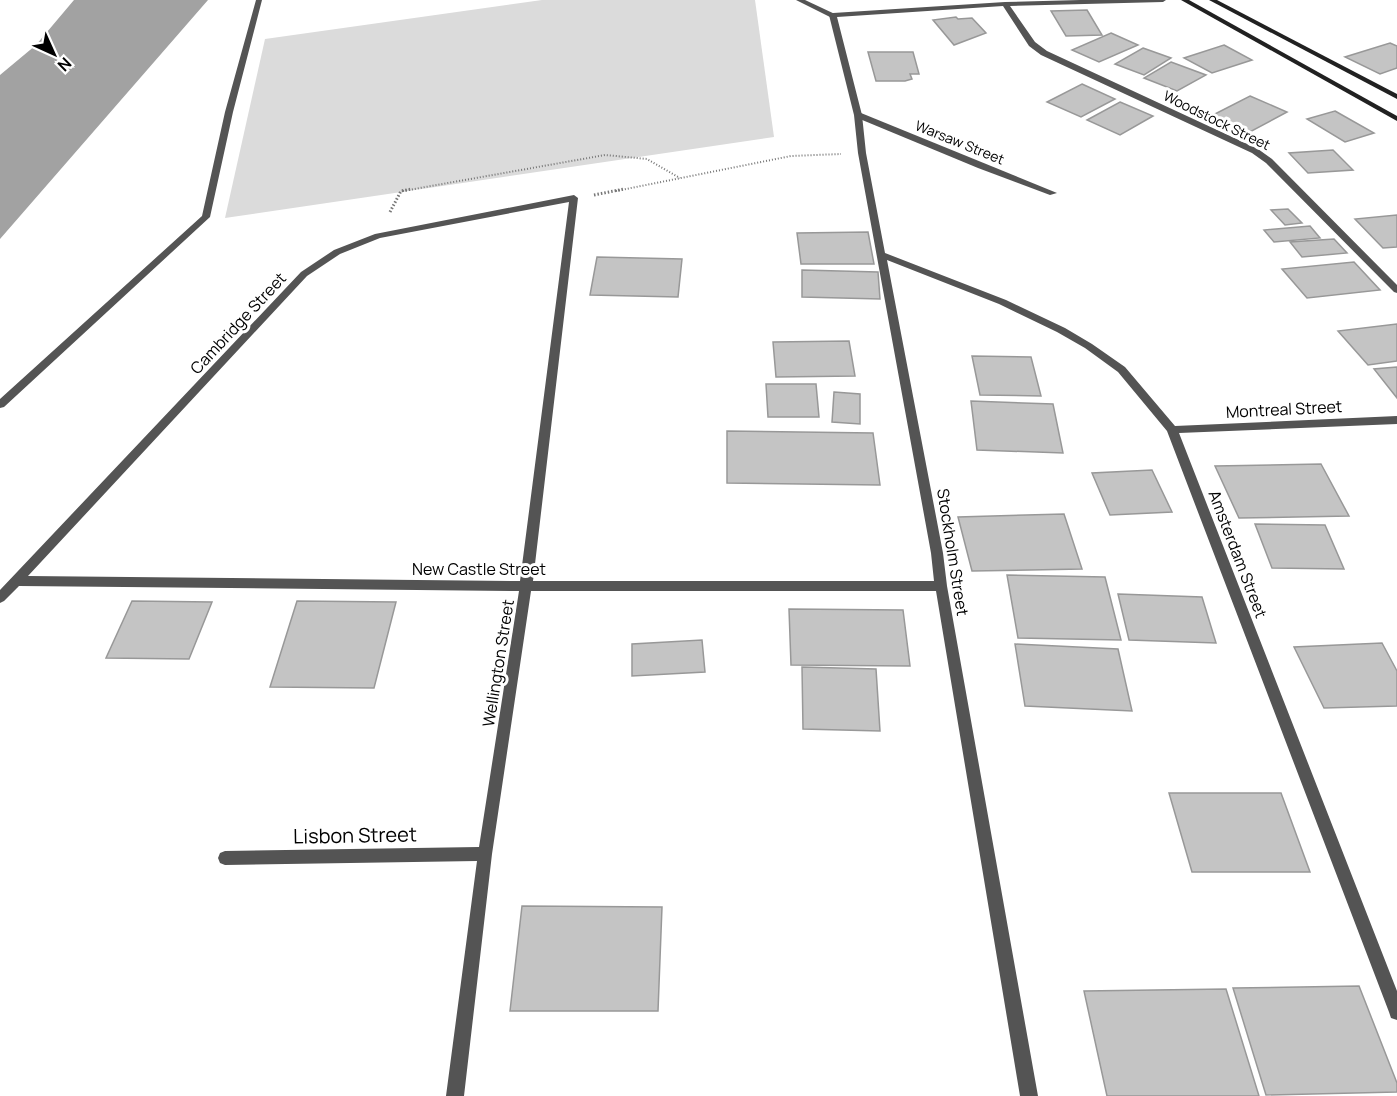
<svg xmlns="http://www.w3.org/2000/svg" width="1397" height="1096" viewBox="0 0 1397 1096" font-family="Manrope,sans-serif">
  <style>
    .green { fill: #dbdbdb }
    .water { fill: #a2a2a2 }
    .building { fill: #c4c4c4; stroke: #989898; stroke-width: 1.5 }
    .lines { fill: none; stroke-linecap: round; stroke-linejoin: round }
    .path-far1 { stroke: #767676; stroke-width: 2; stroke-dasharray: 1 2; stroke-linecap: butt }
    .path { stroke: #767676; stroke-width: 3; stroke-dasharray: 1.5 2; stroke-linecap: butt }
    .lane { fill: #545454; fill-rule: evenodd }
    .street { fill: #545454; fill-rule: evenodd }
    .secondary { fill: #212121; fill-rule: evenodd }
    .labels { text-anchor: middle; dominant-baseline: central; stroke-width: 6; stroke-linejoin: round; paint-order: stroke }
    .far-street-label { font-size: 14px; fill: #000; stroke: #fff }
    .street-label { font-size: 16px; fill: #000; stroke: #fff }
    .near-street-label { font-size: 20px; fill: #000; stroke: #fff }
  </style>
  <rect width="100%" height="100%" fill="#fff"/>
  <polygon class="green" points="542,0 755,0 774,137 225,218 265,39"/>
  <polygon class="water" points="74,0 208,0 0,239 0,75 36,45"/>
  <g class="building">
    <polygon points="1087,10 1102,35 1066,36 1051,11"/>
    <polygon points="956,17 958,19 972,18 986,33 954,45 933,20"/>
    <polygon points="1111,33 1138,45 1099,62 1072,50"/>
    <polygon points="1390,43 1397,46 1397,68 1380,74 1345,57"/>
    <polygon points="1224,45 1252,60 1212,73 1184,58"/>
    <polygon points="1143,48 1171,58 1144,75 1115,64"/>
    <polygon points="868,52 913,52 919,74 910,74 912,79 905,81 876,81"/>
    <polygon points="1171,62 1206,75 1177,91 1144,78"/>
    <polygon points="1082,84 1115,99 1081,117 1047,102"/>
    <polygon points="1250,96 1287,112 1248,133 1211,116"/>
    <polygon points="1120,102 1153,116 1120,135 1087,120"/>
    <polygon points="1335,111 1374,133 1345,142 1307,119"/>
    <polygon points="1333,150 1353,170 1308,173 1289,153"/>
    <polygon points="1288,209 1302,223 1285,225 1271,210"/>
    <polygon points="1397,215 1397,247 1383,248 1355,219"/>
    <polygon points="1310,226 1320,238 1274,242 1264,230"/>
    <polygon points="868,232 874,264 801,264 797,233"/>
    <polygon points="1334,239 1347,253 1302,257 1290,242"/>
    <polygon points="597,257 682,259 678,297 590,295"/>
    <polygon points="1354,262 1380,290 1307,298 1282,269"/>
    <polygon points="802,270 878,272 880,299 802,297"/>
    <polygon points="1397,324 1397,361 1368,365 1338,331"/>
    <polygon points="849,341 855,376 776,377 773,342"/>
    <polygon points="972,356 1031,357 1041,396 980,395"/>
    <polygon points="1397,367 1397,398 1374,369"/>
    <polygon points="766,384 816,384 819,417 768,417"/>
    <polygon points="834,392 860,394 860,424 832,422"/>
    <polygon points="971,401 1053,404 1063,453 977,450"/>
    <polygon points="727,431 873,433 880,485 727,483"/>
    <polygon points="1321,464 1349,516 1239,518 1215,466"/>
    <polygon points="1152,470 1172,512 1110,515 1092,473"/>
    <polygon points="1064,514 1082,569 972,571 958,517"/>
    <polygon points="1255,524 1325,525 1344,569 1272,568"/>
    <polygon points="1007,575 1105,577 1121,640 1018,638"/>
    <polygon points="1118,594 1202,597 1216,643 1129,640"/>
    <polygon points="132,601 212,602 189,659 106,658"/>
    <polygon points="297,601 396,602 374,688 270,687"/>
    <polygon points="789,609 903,610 910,666 791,665"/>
    <polygon points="702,640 705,672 632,676 632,644"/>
    <polygon points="1382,643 1397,671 1397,706 1324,708 1294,647"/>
    <polygon points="1015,644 1118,649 1132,711 1025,706"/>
    <polygon points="802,667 876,669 880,731 803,729"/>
    <polygon points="1169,793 1281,793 1310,872 1192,872"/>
    <polygon points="522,906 662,907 658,1011 510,1011"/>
    <polygon points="1359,986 1397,1083 1397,1092 1266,1095 1233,988"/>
    <polygon points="1226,989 1259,1096 1107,1096 1084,991"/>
  </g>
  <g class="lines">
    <g class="path-far1">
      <polyline points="403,191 605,155 647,159 680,178"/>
      <polyline points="616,191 791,156 841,154"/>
    </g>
    <g class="path">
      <polyline points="594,195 624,189"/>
      <polyline points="390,212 401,191 412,189"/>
    </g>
    <g class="lane">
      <polygon points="796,0 805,0 837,15 830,17"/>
      <polygon points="855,113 861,113 1057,193 1050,195 978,168 855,117"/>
    </g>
    <g class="street">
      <polygon points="256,0 262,0 233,112 210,217 4,407 0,408 0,399 202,216 225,112"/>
      <path d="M1080 0H1166L1163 2 1010 6 1035 42 1047 51 1258 149 1272 159 1397 285V293L1394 292 1266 163 1252 153 1041 55 1029 46 1003 6 837 17 862 115 866 153 885 253 1006 300 1065 328 1092 344 1125 367 1175 426 1397 416V424L1179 433 1397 991V1020L1391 1018 1389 1012 1167 431 1118 372 1085 348 1057 332 999 304 887 260 943 553 947 586 1038 1096H1020L936 591H531L492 854 464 1096H446L477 861 225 865 220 863 218 858 220 853 225 851 479 847 519 591 19 586 4 601 0 603V590L301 272 334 250 375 234 574 195 578 198 533 581H934L931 553 858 153 854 115 829 15 833 13 1005 2ZM569 202 520 581 28 576 307 276 340 254 380 238Z"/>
    </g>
    <g class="secondary">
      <polygon points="1181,0 1189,0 1397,116 1397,121"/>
      <polygon points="1209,0 1217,0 1397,94 1397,99"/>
    </g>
  </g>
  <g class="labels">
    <g class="far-street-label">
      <text transform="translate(1217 120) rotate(26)">Woodstock Street</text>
      <text transform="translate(960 142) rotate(22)">Warsaw Street</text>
    </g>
    <g class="street-label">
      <text transform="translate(238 323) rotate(-47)">Cambridge Street</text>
      <text transform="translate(1284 409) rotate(-3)">Montreal Street</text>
      <text transform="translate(953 552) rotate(81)">Stockholm Street</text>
      <text transform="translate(1238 554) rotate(69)">Amsterdam Street</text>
      <text x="479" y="569">New Castle Street</text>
      <text transform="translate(498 663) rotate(-81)">Wellington Street</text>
    </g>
    <g class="near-street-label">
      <text transform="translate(355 835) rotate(-1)">Lisbon Street</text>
    </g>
  </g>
  <g transform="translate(54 54) rotate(135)" stroke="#ffffff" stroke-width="4.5" paint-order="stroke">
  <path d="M0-4.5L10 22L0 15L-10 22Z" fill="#000000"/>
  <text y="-9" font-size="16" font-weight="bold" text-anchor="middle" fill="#000000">N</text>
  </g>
</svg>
